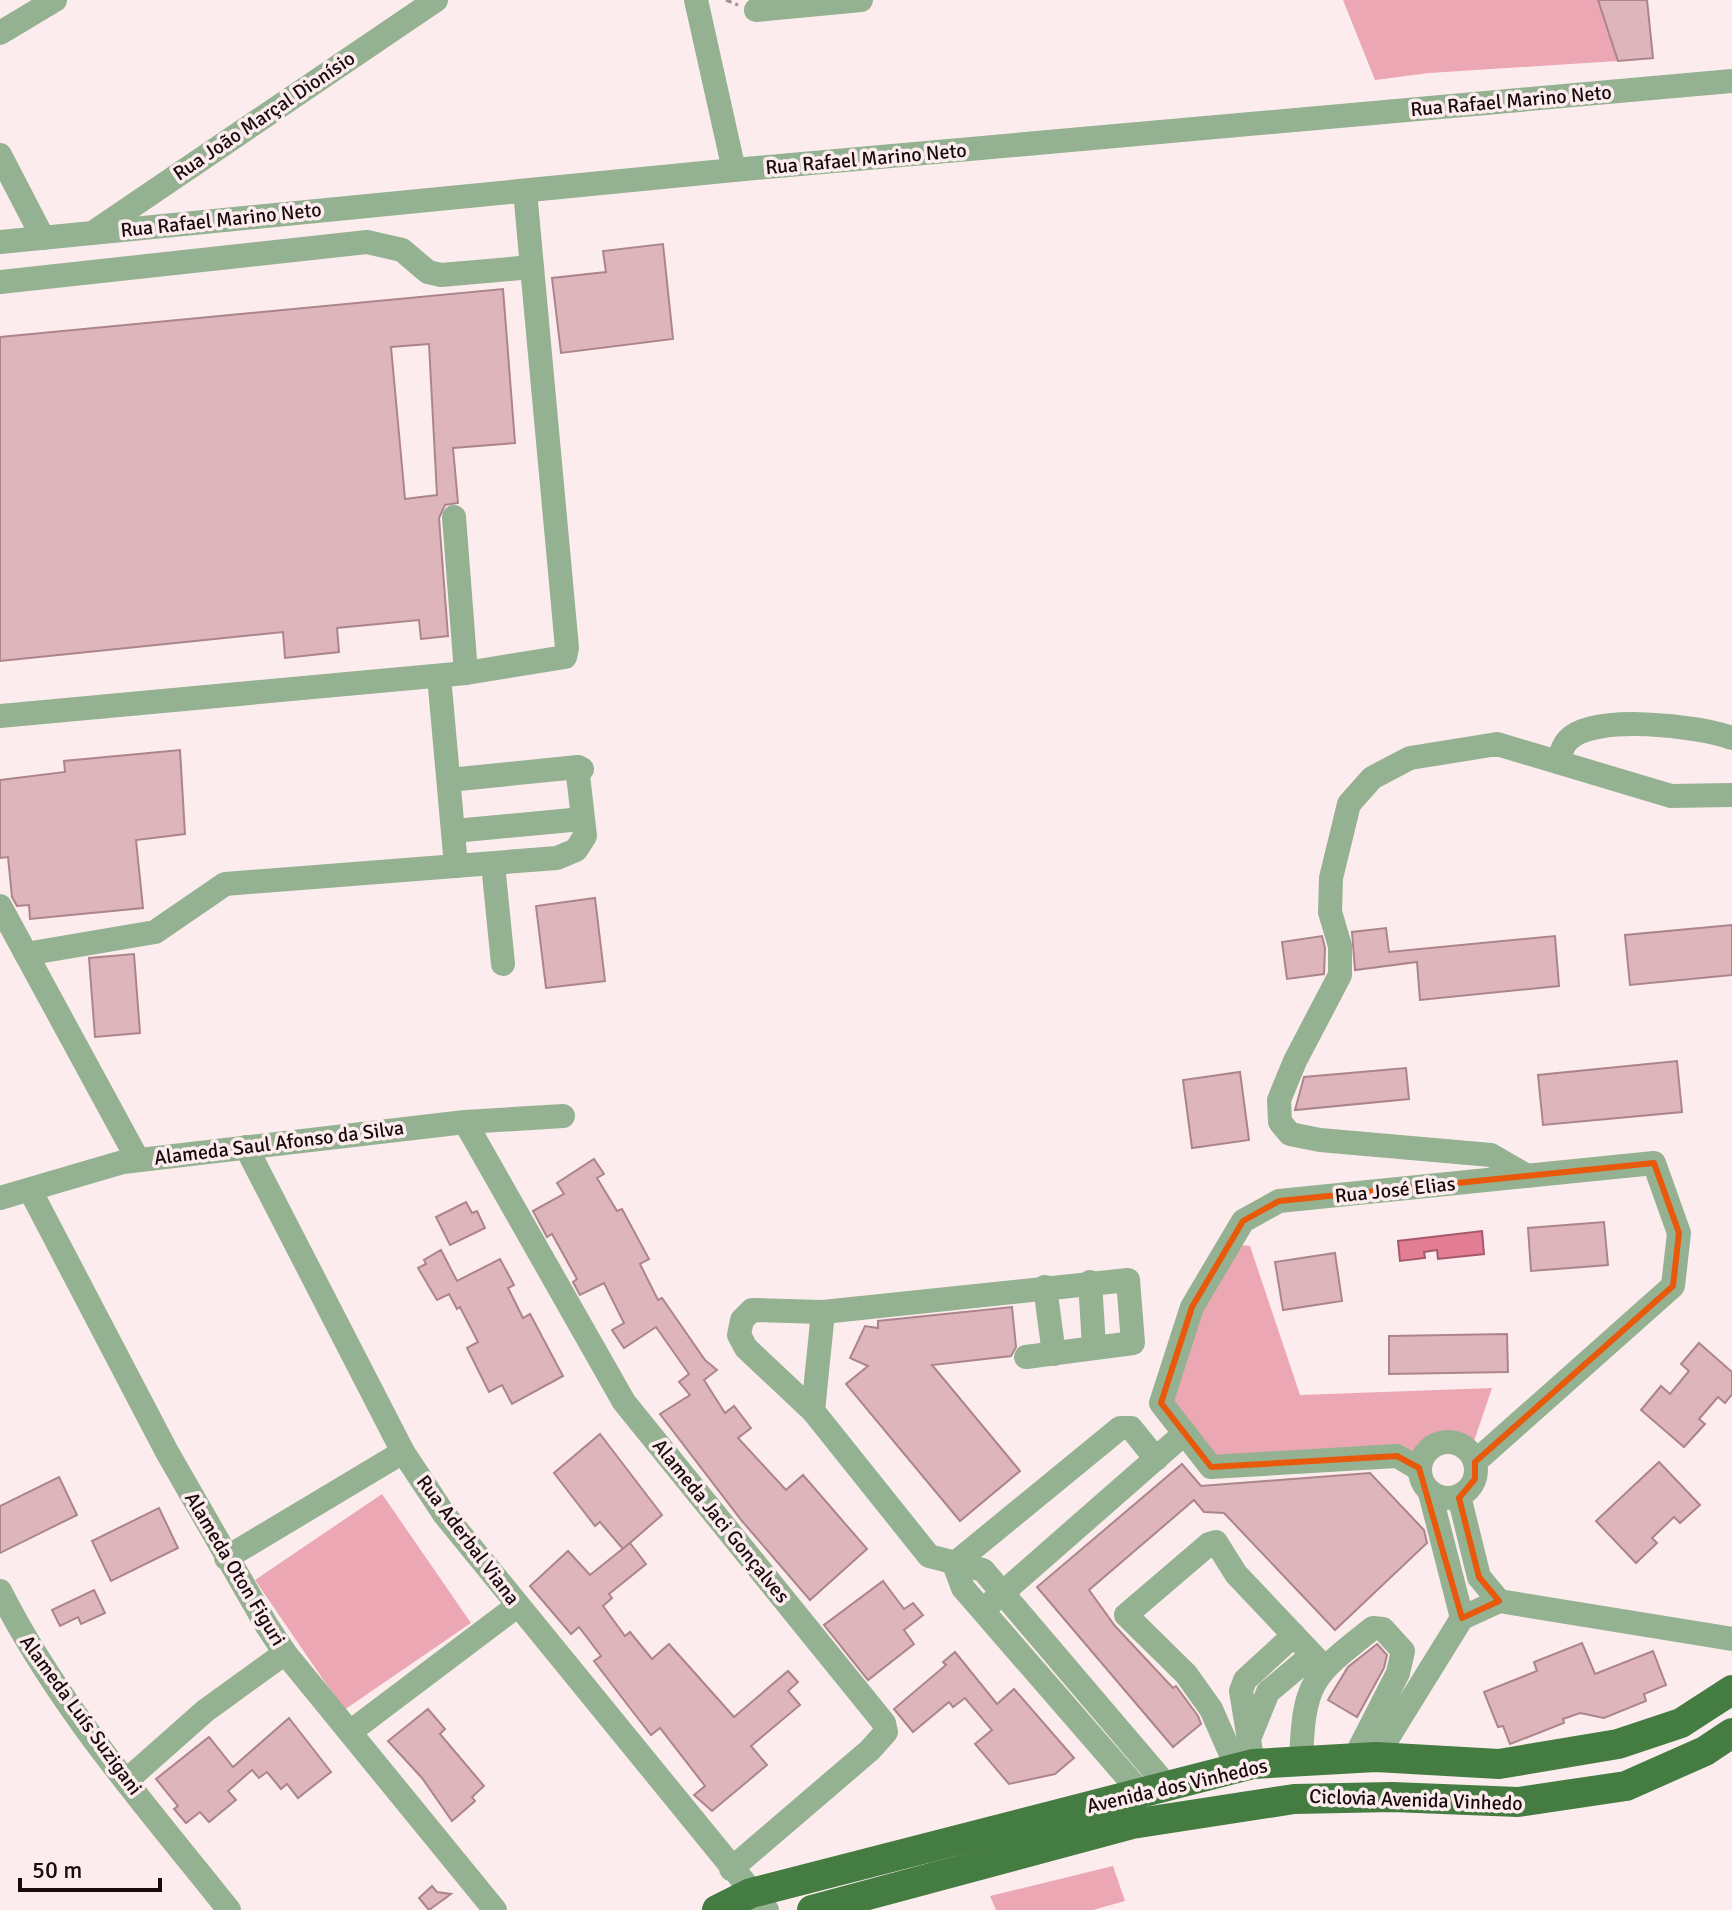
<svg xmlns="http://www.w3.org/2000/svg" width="1732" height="1910" viewBox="0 0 1732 1910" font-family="Signika,sans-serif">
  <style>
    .green { fill: #eca7b4 }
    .water { fill: #e27d93; stroke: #a55a6b; stroke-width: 2 }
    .building { fill: #dfb5bc; stroke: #ab858b; stroke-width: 2; fill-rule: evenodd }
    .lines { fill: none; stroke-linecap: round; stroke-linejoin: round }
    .path { stroke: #a19193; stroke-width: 3; stroke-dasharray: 6 4; stroke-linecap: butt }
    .minor { stroke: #94b291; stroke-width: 24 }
    .major { stroke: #447c41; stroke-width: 30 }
    .marked { fill: none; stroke: #e8590c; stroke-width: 6; stroke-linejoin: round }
    .labels { text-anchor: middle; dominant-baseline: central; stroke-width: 7; stroke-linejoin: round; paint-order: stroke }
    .street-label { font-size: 20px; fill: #180a0d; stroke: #fdecee }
  </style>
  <rect width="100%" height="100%" fill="#fdecee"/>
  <g class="green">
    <polygon points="1343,0 1598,0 1618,61 1429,73 1375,80"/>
    <path d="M1230 1244 1250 1246 1300 1395 1492 1388 1470 1453C1453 1438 1434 1440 1422 1459L1397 1456 1211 1467 1161 1403Z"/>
    <polygon points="382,1494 471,1623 344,1710 255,1580"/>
    <polygon points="1113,1866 1125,1901 1093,1910 996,1910 990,1896"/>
  </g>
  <polygon class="water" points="1482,1231 1484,1254 1438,1259 1437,1250 1424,1252 1425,1258 1400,1261 1398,1241"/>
  <g class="building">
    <polygon points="1598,0 1647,0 1653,58 1618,61"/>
    <polygon points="663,244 673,339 561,353 552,278 606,272 603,251"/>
    <path d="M503 289 515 443 453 448 458 503 445 505 439 518 448 636 421 639 419 620 337 628 339 652 285 658 283 632 0 661V337ZM429 344 437 495 405 499 391 347Z"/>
    <polygon points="180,750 185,834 136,840 143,908 30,919 29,905 17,906 12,897 8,857 0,858 0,780 65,772 64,761"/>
    <polygon points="595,898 605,981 546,988 536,906"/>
    <polygon points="1732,925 1732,975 1630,985 1625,935"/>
    <polygon points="1386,928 1389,952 1555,936 1559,986 1420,1000 1417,962 1355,970 1352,932"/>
    <polygon points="1322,936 1325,948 1324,974 1287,979 1282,942"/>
    <polygon points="134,954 140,1033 95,1037 89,958"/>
    <polygon points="1677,1061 1682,1112 1543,1125 1538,1075"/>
    <polygon points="1406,1068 1409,1099 1295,1110 1304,1077"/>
    <polygon points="1240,1072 1249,1140 1192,1148 1183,1080"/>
    <polygon points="594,1159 604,1174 597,1178 617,1211 622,1209 649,1259 640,1264 658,1300 662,1298 705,1360 717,1370 704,1380 725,1413 734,1406 751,1428 738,1438 786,1490 803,1475 867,1549 810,1600 742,1521 660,1414 690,1395 679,1382 689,1374 656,1327 624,1348 612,1330 624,1323 604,1283 580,1295 573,1282 577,1279 552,1234 547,1237 533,1211 564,1194 557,1183"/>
    <polygon points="466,1202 472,1213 477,1211 485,1228 450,1245 436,1217"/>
    <polygon points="1604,1222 1608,1265 1531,1271 1528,1228"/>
    <polygon points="441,1250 457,1281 500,1259 514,1285 508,1288 523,1318 530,1314 563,1376 512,1404 502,1385 489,1392 467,1348 478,1342 460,1307 457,1309 449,1294 437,1300 418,1268 426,1264 424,1260"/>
    <polygon points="1335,1253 1342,1301 1283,1310 1275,1262"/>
    <polygon points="1012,1307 1016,1347 1011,1356 932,1365 1020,1471 960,1521 846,1384 868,1366 850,1358 865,1326 878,1328 878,1321"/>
    <polygon points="1507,1334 1508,1372 1389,1374 1389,1336"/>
    <polygon points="1699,1343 1732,1372 1732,1394 1725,1403 1718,1397 1699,1419 1705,1424 1684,1447 1641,1410 1661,1386 1670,1394 1689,1371 1681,1364"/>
    <polygon points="600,1434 662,1515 623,1549 600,1522 595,1526 554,1473"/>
    <polygon points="1659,1462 1700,1505 1680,1523 1674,1517 1652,1538 1657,1543 1636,1563 1596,1521"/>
    <polygon points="1182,1464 1201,1486 1370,1473 1424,1530 1427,1543 1335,1630 1224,1513 1204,1512 1194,1500 1089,1590 1115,1626 1173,1688 1176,1686 1198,1716 1201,1724 1173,1747 1037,1587"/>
    <polygon points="59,1477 77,1515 0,1553 0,1506"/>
    <polygon points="159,1508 178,1548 111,1581 92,1541"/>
    <polygon points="630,1543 646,1564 609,1594 612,1598 603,1606 625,1636 630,1632 652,1659 669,1644 734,1717 788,1671 798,1682 788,1691 800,1705 751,1746 767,1765 712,1811 694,1795 705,1786 660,1728 651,1735 633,1712 594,1661 601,1656 579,1627 571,1634 530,1586 568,1551 590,1575"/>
    <polygon points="883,1581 904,1609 913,1603 923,1615 904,1630 914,1644 868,1680 824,1625"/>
    <polygon points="94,1590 105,1613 81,1624 78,1617 60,1626 52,1610"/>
    <polygon points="1582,1643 1595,1674 1653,1651 1666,1685 1644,1694 1646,1701 1604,1718 1580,1713 1563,1719 1564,1723 1510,1744 1503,1726 1498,1727 1484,1692 1537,1671 1534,1662"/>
    <polygon points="1377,1644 1387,1655 1384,1668 1357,1717 1328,1700 1348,1667"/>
    <polygon points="955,1652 997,1704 1014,1689 1074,1758 1055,1774 1009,1784 975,1744 992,1730 965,1698 953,1707 949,1702 913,1732 894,1709 946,1665 943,1662"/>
    <polygon points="428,1709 445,1729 440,1734 484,1786 472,1797 475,1801 452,1821 422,1778 388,1741"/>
    <polygon points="289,1718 331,1772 298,1798 287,1784 281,1789 267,1772 259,1778 252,1770 228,1791 236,1800 209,1822 200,1812 186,1823 174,1809 178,1806 156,1779 209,1737 233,1767"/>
    <polygon points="432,1886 437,1892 451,1894 429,1910 419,1898"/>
  </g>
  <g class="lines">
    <polyline class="path" points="726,0 738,5"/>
    <g class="minor">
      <polyline points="696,0 734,170"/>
      <polyline points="756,10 861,0"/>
      <polyline points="0,33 55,0"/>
      <polyline points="0,155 43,238"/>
      <polyline points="97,230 436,0"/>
      <polyline points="0,242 734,170 1732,81"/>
      <polyline points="0,282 367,242 402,250 428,272 441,275 532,267"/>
      <polyline points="454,517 466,673"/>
      <polyline points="439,676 456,866"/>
      <polyline points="0,716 466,673 565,657 567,648 525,191"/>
      <path d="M1558 762C1560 755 1563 745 1568 740 1594 713 1699 726 1732 738"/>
      <polyline points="454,831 582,819"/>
      <polyline points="493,864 503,964"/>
      <polyline points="0,906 138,1160"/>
      <polyline points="26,954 155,932 225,884 557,858 576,850 585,836 578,775 582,769 578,767 449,780"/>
      <polyline points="465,1122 624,1402 884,1723 886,1732 870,1750 731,1869"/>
      <polyline points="246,1147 403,1452 444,1514 767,1910"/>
      <polyline points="1527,1176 1491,1155 1320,1140 1290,1134 1280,1122 1279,1100 1295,1061 1340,975 1340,946 1330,912 1331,878 1349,804 1372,778 1410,758 1497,744 1671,796 1732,795"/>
      <polyline points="30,1190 167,1452 267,1626 285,1653 495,1910"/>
      <polyline points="0,1198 123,1162 465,1122 563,1116"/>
      <polyline points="1090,1282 1094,1346"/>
      <polyline points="1045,1287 1054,1354"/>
      <polyline points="1026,1357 1133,1343 1128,1280 823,1312 813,1411 929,1556 983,1570 1167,1786"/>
      <polyline points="813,1411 746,1348 739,1335 742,1320 752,1310 823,1312"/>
      <circle cx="1448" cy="1470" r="28"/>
      <polyline points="1419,1469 1397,1456 1211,1467 1161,1403 1192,1307 1243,1221 1279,1201 1654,1163 1679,1233 1673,1286 1475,1462"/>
      <polyline points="1430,1493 1462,1618"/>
      <polyline points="1459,1496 1479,1577 1499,1601"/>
      <polyline points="226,1558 403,1452"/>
      <polyline points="954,1564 963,1588 1141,1793"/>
      <polyline points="954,1564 1120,1428 1131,1428 1156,1459"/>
      <path d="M0 1591C59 1708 148 1808 229 1910"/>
      <polyline points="991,1603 1185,1433"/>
      <polyline points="1462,1618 1499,1601 1732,1639"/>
      <polyline points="350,1732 517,1606"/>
      <polyline points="1251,1734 1268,1692 1312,1655"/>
      <polyline points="1376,1757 1462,1618"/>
      <path d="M1301 1761C1304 1681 1311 1677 1373 1628L1383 1629 1403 1651 1398 1673 1354 1759"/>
      <polyline points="1253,1764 1241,1691 1245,1680 1294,1635"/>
      <polyline points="1237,1768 1211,1709 1186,1674 1126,1615 1209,1544 1216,1542 1236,1574 1324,1667"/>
      <polyline points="126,1781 205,1711 285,1653"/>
    </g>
    <g class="major">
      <polyline points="717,1910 751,1893 1253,1764 1376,1757 1499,1764 1618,1744 1681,1723 1732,1690"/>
      <polyline points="812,1910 1132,1824 1294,1799 1392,1797 1518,1802 1626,1786 1705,1751 1732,1733"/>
    </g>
  </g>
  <path class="marked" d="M1654 1163 1679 1233 1673 1286 1475 1462V1479L1459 1498 1479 1577 1499 1601 1462 1618 1419 1468 1397 1456 1211 1467 1161 1403 1192 1307 1243 1221 1279 1201Z"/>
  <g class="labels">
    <g class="street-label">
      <text transform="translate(1511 101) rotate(-5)">Rua Rafael Marino Neto</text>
      <text transform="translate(264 116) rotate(-34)">Rua João Marçal Dionísio</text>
      <text transform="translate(866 159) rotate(-5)">Rua Rafael Marino Neto</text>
      <text transform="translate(221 220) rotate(-6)">Rua Rafael Marino Neto</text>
      <text transform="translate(279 1143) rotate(-7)">Alameda Saul Afonso da Silva</text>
      <text transform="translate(1395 1190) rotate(-6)">Rua José Elias</text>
      <text transform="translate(721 1521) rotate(51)">Alameda Jaci Gonçalves</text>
      <text transform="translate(468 1540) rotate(53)">Rua Aderbal Viana</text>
      <text transform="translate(235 1569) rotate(59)">Alameda Oton Figuri</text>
      <text transform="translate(81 1715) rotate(54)">Alameda Luís Suzigani</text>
      <text transform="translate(1177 1786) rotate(-13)">Avenida dos Vinhedos</text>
      <text transform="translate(1416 1800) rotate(2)">Ciclovia Avenida Vinhedo</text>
    </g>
  </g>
  <path d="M20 1878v12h140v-12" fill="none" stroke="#180a0d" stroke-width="4"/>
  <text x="32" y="1878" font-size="24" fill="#180a0d" stroke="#fdecee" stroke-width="6" paint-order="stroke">50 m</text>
</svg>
